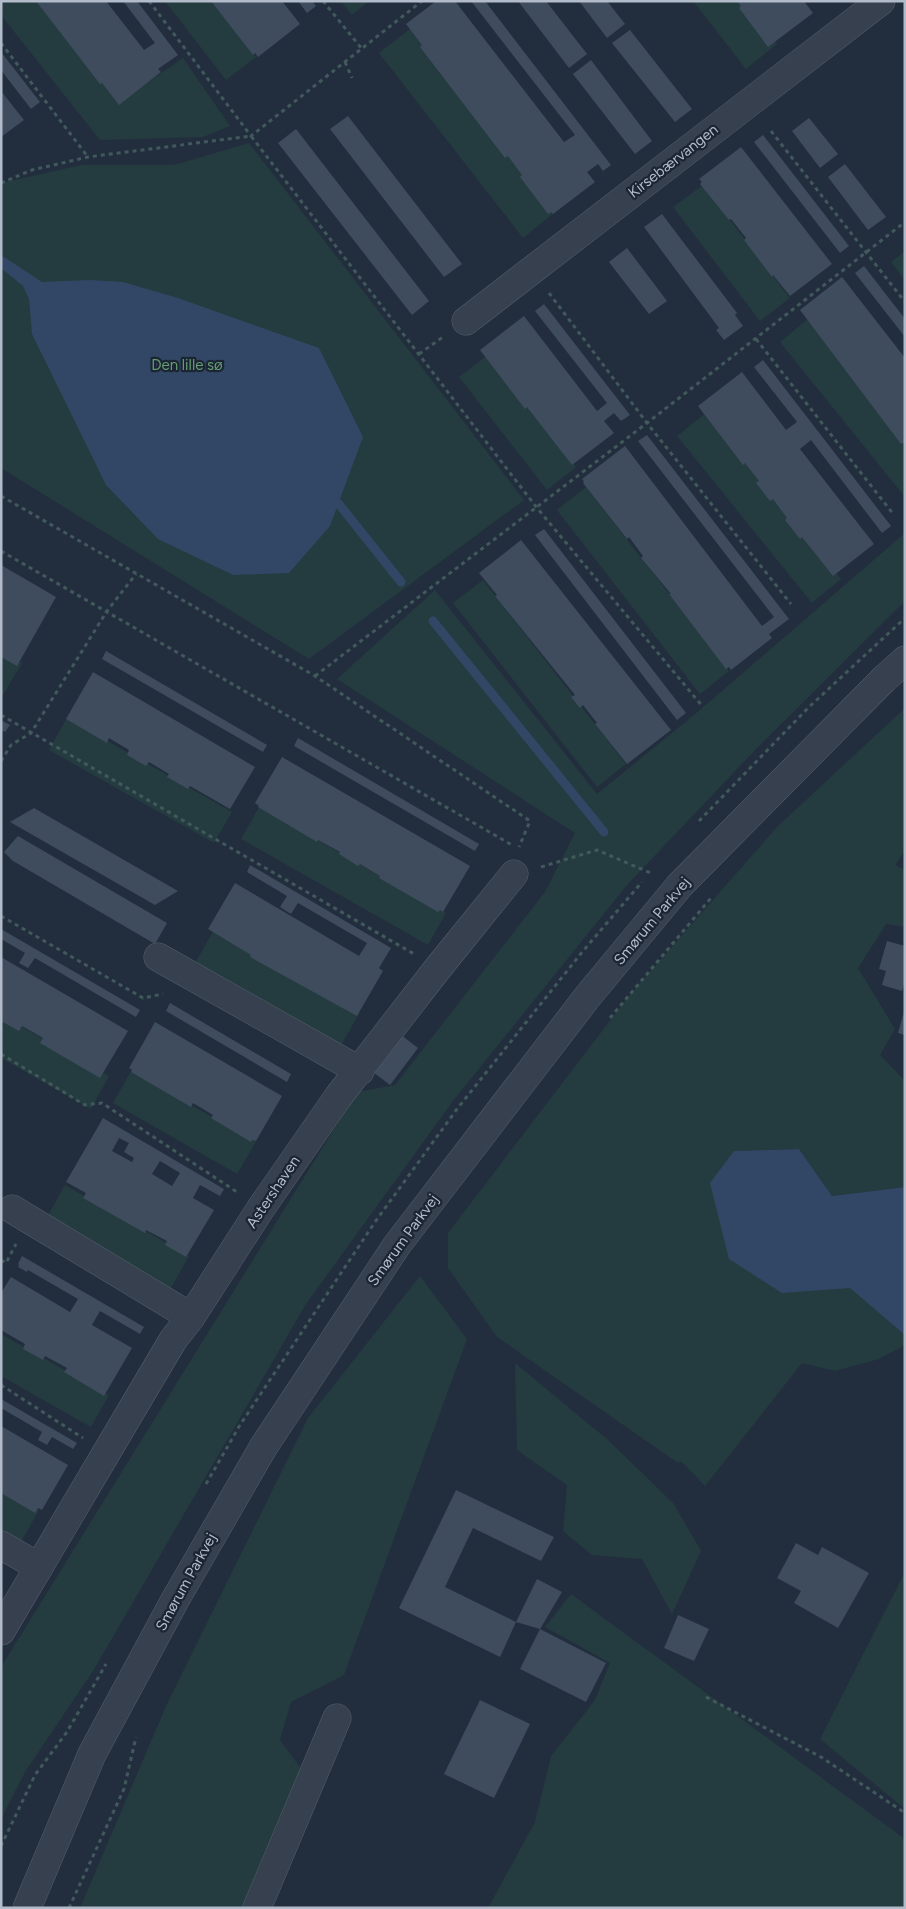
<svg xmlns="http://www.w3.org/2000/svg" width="906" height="1909" viewBox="0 0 906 1909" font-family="Figtree,sans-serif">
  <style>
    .green { fill: #243c3f }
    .water { fill: #324765 }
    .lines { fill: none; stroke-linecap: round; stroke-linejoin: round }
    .stream { stroke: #324765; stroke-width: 9 }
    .building { fill: #3e4c5e; fill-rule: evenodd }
    .minor-casing { stroke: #545e6c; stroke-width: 29 }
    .path { stroke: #42595c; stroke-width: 3; stroke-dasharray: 4 4; stroke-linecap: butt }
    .minor { stroke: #36404e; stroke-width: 28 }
    .labels { text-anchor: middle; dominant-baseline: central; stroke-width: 4.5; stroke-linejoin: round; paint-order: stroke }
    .street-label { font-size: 15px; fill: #b2bbca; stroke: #1b2533 }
    .park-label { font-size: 15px; fill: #679c74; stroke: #1b2533 }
  </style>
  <rect width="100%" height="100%" fill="#222e3e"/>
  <g class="green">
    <polygon points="1,1 38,1 118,103 183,58 230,126 203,137 100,140 1,15"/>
    <polygon points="165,1 212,1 256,57 226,80"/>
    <polygon points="341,1 369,1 352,15"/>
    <polygon points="693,1 744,1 777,44 746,69"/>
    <polygon points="410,29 554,213 523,238 379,53"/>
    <polygon points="249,143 524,500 309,659 1,468 1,183 81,165 174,165"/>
    <polygon points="703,185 790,298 760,321 673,207"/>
    <polygon points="905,251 905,280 891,262"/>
    <polygon points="809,318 905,437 905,497 780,342"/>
    <polygon points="489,354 576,467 547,490 459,377"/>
    <polygon points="706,413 841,579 812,603 677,436"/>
    <polygon points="586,487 729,671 700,694 557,510"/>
    <polygon points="905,533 905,601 756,749 627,885 453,1101 306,1304 93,1671 25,1772 1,1819 1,1667 357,1092 395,1085 545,892 575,833 337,679 435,590 597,794 700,710"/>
    <polygon points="483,580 626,764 597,787 453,603"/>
    <polygon points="1,651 22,663 3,695 1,694"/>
    <polygon points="905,708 905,850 895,865 905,870 905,927 886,924 858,968 895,1029 880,1055 905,1081 905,1187 832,1196 799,1149 734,1151 838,1262 905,1301 905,1345 879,1359 835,1371 802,1363 705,1486 682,1462 678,1463 497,1337 448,1268 448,1233 628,997 777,827"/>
    <polygon points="67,718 232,812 214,843 49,750"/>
    <polygon points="259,807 446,913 428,945 241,839"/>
    <polygon points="214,930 359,1014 340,1047 195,963"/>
    <polygon points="1,1015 109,1076 91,1109 1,1058"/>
    <polygon points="131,1071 256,1142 237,1174 113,1103"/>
    <polygon points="65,1185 189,1256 171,1288 47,1217"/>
    <polygon points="420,1276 467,1339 344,1675 291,1702 280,1740 305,1774 243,1908 80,1908 166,1706 308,1418"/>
    <polygon points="1,1334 109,1395 91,1427 1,1376"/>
    <polygon points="515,1363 608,1440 673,1503 701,1551 672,1614 642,1559 592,1555 563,1531 567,1485 517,1450"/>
    <polygon points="1,1488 39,1510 21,1542 1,1531"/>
    <polygon points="905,1572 905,1809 820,1739"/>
    <polygon points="571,1594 905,1839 905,1908 488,1908 535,1822 551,1756 595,1700 610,1663 545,1627"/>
  </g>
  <g class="water">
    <polygon points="1,255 42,282 90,280 123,282 178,298 319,348 363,437 330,526 289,573 233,575 158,539 106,485 32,334 29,299 23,286 1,268"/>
    <polygon points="799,1149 832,1196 905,1187 905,1335 850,1288 782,1293 729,1259 710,1183 734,1151"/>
  </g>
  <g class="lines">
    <g class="stream">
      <polyline points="338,503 401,582"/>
      <polyline points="433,621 604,832"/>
    </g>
  </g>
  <g class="building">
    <polygon points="36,1 106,1 144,50 155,43 123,1 137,1 178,55 158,69 161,72 119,105 102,83 100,84"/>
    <polygon points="211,1 282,1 300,24 258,57 255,53 253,55"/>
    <polygon points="298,1 312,1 316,6 307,13"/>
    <polygon points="436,1 455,1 564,142 575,135 471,1 485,1 611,165 603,171 598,164 587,172 595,182 553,214 551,212 548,214 520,177 522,175 508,156 505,158 420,47 422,45 406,24"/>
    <polygon points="518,1 546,1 587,54 569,68"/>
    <polygon points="579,1 607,1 625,24 607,38"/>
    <polygon points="737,1 804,1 813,13 768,47 739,8 741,6"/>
    <polygon points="630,30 692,109 675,122 612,43"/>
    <polygon points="1,52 40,102 31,109 1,70"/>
    <polygon points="591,60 652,141 635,154 573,74"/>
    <polygon points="1,91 24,120 1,137"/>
    <polygon points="348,116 462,264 444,277 330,129"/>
    <polygon points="809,118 838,154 820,168 792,131"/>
    <polygon points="296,129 429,301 412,315 278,143"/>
    <polygon points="763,135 849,246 840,253 754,142"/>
    <polygon points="741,147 832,264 790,296 773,275 772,277 744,240 746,238 731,219 729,220 700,184 702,182 699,179"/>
    <polygon points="845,164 886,217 868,230 828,177"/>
    <polygon points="662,214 737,313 735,315 743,326 724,340 716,330 719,328 644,227"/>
    <polygon points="627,248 667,301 649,314 609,262"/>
    <polygon points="864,266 905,319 905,337 855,273"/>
    <polygon points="842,277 905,358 905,445 903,443 901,444 800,310"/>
    <polygon points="544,304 630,415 621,421 614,413 604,421 614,433 572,465 527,407 525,409 480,350 524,316 597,411 607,403 535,311"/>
    <polygon points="763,360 891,526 882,533 811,440 800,449 874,544 833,576 802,537 800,539 785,520 787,518 773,499 770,501 756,483 759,481 745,463 743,465 698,406 742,372 786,430 797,422 754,367"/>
    <polygon points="647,435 789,619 769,634 772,638 731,670 729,667 726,669 669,594 671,594 641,558 643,556 629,537 627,539 583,483 584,482 582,479 625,446 762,626 774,617 638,441"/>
    <polygon points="544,529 686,713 677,720 535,535"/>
    <polygon points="521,540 671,730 627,764 595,724 597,723 583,705 580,708 571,697 575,695 495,596 497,595 479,573"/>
    <polygon points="1,565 56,597 17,666 1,657"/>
    <polygon points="106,651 267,745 263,752 102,659"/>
    <polygon points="93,672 255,767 230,809 190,786 188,789 167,777 169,774 149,762 146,766 127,755 129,750 109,738 107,743 66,719"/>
    <polygon points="1,720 10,725 5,732 1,730"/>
    <polygon points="298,738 479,844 475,851 294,746"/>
    <polygon points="282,757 470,866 443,912 440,910 438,912 379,878 380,876 360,864 358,866 339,854 340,852 318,840 317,842 258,807 259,806 255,803"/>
    <polygon points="34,808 178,891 155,905 10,822"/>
    <polygon points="18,836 167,923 155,944 13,861 4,852"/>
    <polygon points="250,865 391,948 379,968 383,971 357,1016 250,957 251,955 208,929 235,883 359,956 367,943 298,903 291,914 280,907 287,896 247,872"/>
    <polygon points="1,929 140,1010 136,1017 35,958 28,968 19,963 25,953 1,939"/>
    <polygon points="887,941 905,946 905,981 902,991 882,985 886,971 879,969"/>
    <polygon points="1,957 128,1031 100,1078 40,1043 43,1038 22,1026 19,1031 1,1021"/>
    <polygon points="170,1003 291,1074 287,1082 166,1011"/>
    <polygon points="904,1012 905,1012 905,1035 898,1033"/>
    <polygon points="155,1022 282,1096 256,1141 252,1140 251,1142 211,1118 213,1115 193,1103 191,1107 131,1072 132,1070 129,1068"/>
    <polygon points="401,1035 418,1048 390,1085 373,1072"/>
    <path d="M103 1118 224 1189 220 1196 200 1185 193 1198 214 1210 186 1257 165 1245 167 1241 146 1230 145 1233 83 1198 86 1193 66 1182ZM119 1138 129 1143 124 1152 134 1158 132 1162 112 1151ZM160 1161 180 1173 172 1186 152 1174Z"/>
    <polygon points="22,1256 144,1327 140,1334 100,1311 92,1325 132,1348 104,1396 64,1372 67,1368 45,1356 43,1360 23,1349 25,1344 1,1330 1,1293 11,1277 70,1312 78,1299 28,1270 27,1272 18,1267 19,1265 18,1264"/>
    <polygon points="1,1399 77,1443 73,1449 52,1437 47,1445 38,1440 42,1432 1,1408"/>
    <polygon points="1,1426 68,1465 42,1510 38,1508 35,1513 1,1493"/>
    <polygon points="456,1490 554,1537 541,1561 473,1528 445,1587 516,1622 500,1657 399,1608"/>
    <polygon points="796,1543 818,1555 822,1547 869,1573 838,1628 794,1603 801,1591 777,1578"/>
    <polygon points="537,1579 562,1592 540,1629 516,1622"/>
    <polygon points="678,1615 709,1629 694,1661 664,1648"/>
    <polygon points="540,1629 606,1663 586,1702 520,1669"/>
    <polygon points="480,1700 530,1724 494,1798 444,1774"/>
  </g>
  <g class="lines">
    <defs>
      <g id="minor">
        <polyline points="466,321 881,1"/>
        <polyline points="158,957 360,1071"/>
        <polyline points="12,1209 191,1317"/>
        <polyline points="1,1545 39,1567"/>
        <polyline points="1,1631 173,1340 191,1317 261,1208 338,1097 438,968 514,874"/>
        <polyline points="27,1908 92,1754 175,1600 264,1446 397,1245 588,996 680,885 884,679 905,660"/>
        <polyline points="257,1908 337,1718"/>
      </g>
    </defs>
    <use href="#minor" class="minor-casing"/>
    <g class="path">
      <polyline points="149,1 251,136 422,1"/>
      <polyline points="323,1 362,49"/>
      <polyline points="1,43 88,157"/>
      <polyline points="345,62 352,78"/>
      <polyline points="771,131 905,302"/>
      <polyline points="1,183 32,170 88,157 251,136 537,508 703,707"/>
      <polyline points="549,293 647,423 791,604"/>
      <polyline points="756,339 894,515"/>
      <polyline points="419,354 443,337"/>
      <polyline points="1,496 315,676 530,821 519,847"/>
      <polyline points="1,551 512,845"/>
      <polyline points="315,676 647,423 905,222"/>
      <polyline points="1,715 414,954"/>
      <polyline points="1,761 11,745 31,733 107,611 136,574"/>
      <polyline points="699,821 808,708 905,618"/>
      <polyline points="541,867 597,850 653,874"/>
      <polyline points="1,916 143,998 163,994"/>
      <polyline points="610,1018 711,898"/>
      <polyline points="1,1054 85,1105 102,1103 237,1192"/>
      <polyline points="1,1260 6,1263 16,1244"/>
      <polyline points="1,1385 83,1438"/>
      <polyline points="206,1484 240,1425 375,1222 457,1109 583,951 642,882"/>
      <polyline points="706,1697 821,1757 905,1813"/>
      <polyline points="1,1846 35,1775 67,1732 106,1664"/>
      <polyline points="69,1908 124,1789 136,1737"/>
    </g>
    <use href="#minor" class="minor"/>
  </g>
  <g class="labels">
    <g class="street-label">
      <text transform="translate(673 161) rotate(-38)">Kirsebærvangen</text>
      <text transform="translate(652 921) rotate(-50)">Smørum Parkvej</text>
      <text transform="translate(273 1192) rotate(-56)">Astershaven</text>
      <text transform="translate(403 1240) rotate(-54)">Smørum Parkvej</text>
      <text transform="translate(186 1582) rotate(-61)">Smørum Parkvej</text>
    </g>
    <g class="park-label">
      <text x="187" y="365">Den lille sø</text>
    </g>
  </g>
  <rect width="906" height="1909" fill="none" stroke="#b2bbca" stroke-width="5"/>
</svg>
